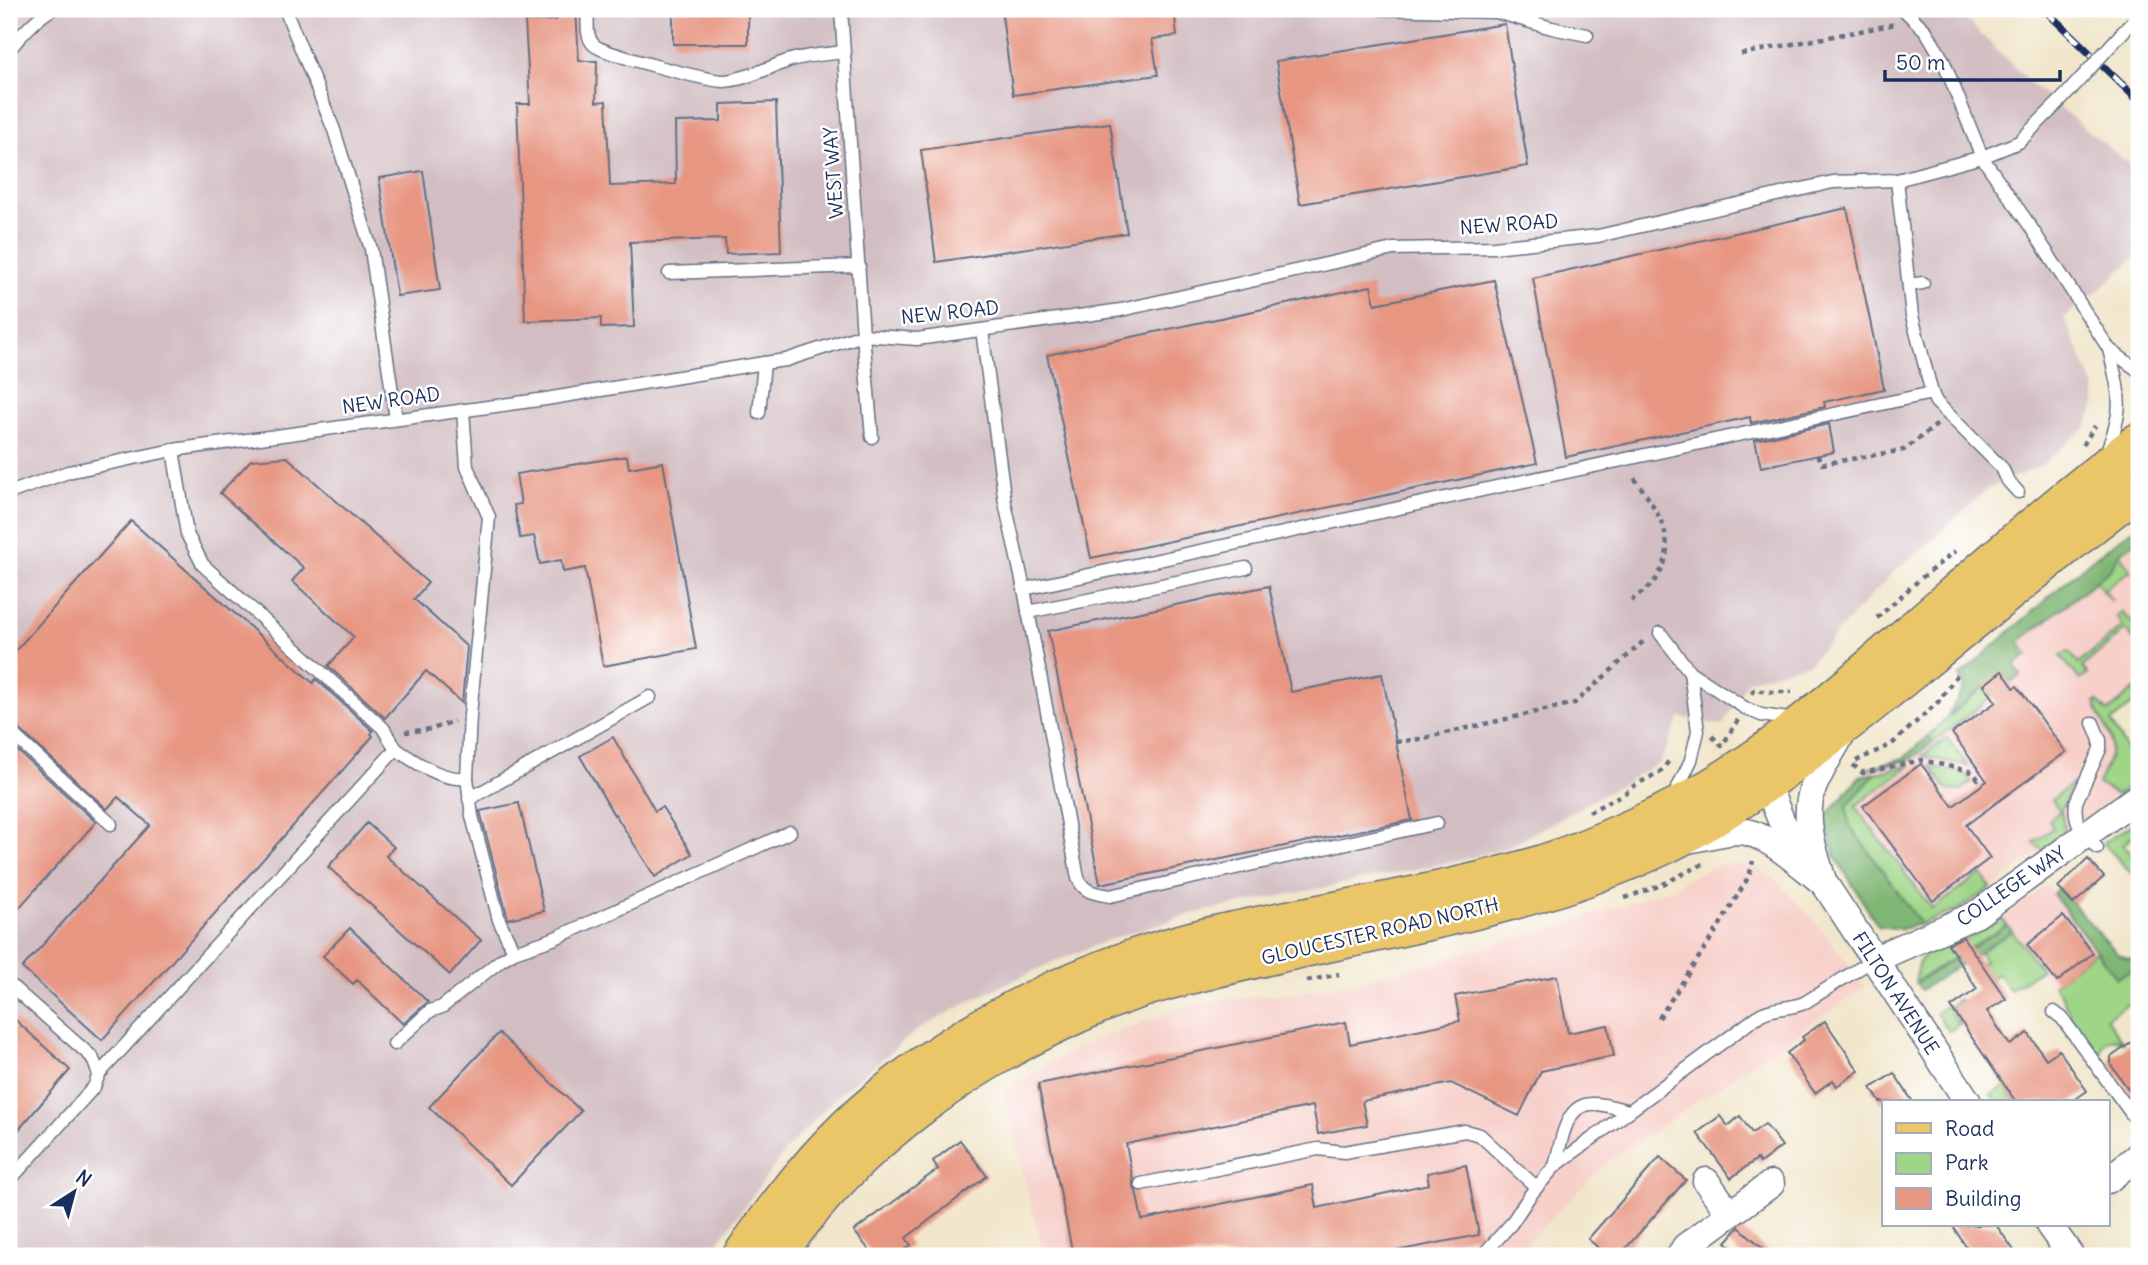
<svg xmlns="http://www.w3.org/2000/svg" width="2148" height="1265" viewBox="0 0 2148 1265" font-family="Delius,sans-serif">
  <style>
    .built { fill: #f7d0ca }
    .industrial { fill: #d2bec2 }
    .green { fill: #9fd586; stroke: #5d8272; stroke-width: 2 }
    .forest { fill: #7fb673; stroke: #4d7268; stroke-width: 2 }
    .building { fill: #e79682 }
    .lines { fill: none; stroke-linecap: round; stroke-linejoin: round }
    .service-casing { stroke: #666f84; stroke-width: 15 }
    .minor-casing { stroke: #666f84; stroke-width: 29 }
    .primary-casing { stroke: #666f84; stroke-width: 41 }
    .path { stroke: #666f84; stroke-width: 4.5; stroke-dasharray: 5 5; stroke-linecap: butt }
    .service { stroke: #fff; stroke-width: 12 }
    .minor { stroke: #fff; stroke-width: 26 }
    .primary { stroke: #ebc669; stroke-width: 38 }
    .rail-casing { stroke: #1b2f5e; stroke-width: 8 }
    .rail { stroke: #fff; stroke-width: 5; stroke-dasharray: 16; stroke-linecap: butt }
    .service-bridge-casing { stroke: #666f84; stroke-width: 15; stroke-linecap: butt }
    .service-bridge { stroke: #fff; stroke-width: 12 }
    .labels { text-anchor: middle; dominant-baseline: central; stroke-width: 5; stroke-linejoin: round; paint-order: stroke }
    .street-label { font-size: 19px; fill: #1b2f5e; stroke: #fff }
  </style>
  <rect width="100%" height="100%" fill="#fff"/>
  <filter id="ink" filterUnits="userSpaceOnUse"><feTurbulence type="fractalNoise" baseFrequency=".0143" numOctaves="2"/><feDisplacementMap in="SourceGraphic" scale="14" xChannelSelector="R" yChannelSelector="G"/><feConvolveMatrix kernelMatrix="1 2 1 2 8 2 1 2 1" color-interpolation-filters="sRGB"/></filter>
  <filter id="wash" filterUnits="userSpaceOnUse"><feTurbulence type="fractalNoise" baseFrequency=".00686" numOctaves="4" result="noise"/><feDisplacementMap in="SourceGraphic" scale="28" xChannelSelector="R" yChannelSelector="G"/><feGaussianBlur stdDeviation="1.57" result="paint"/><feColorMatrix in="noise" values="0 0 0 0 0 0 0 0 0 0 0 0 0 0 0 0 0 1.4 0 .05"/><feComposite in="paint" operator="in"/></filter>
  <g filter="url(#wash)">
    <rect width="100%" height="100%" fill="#f1e6cb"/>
    <g class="built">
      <polygon points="2139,525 2139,699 2111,722 2139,771 2139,780 2096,810 1973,901 1941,917 1902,929 1878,926 1835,856 1824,819 1867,768 1904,758 1947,717 1965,686 1959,677 2086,564"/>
      <polygon points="1720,864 1736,864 1762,870 1777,881 1819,926 1865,987 1608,1162 1513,1256 1044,1256 1003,1092 1078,1047 1181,1008 1224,999 1295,993 1354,983 1545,931 1671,889 1686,879"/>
      <polygon points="2047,885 2117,978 2063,999 2002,919"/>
    </g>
    <polygon class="industrial" points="9,9 1956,9 2032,85 2139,172 2139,254 2100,289 2064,317 2095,388 2095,405 2086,428 2040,466 1987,489 1920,551 1893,572 1809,663 1748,680 1722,726 1680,717 1660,763 1506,848 1462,860 1191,914 1113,938 1042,967 972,1000 919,1029 838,1095 786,1150 708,1256 9,1256"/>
    <g class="green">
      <polygon points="2119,554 2131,570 2104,590 2112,601 2095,581 2111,569"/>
      <polygon points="2122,612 2130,621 2139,613 2139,618 2133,624 2139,634 2134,639 2125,630 2082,667 2088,674 2080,680 2061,656 2068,651 2079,663 2123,626 2116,617"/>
      <polygon points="1984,685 1992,697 1933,742 1928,736"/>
      <path d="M2139 686V699L2111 722 2139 772V780L2117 795 2098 784C2106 766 2117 748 2107 729 2102 719 2097 712 2095 702L2097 701 2108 712Z"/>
      <polygon points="1947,738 1968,766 1922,756"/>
      <polygon points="1911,765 1855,806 1932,909 1981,874 1991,888 1957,910 1921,924 1849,825 1846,806 1876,773"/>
      <polygon points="1930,766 1966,774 1972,782 1960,791 1947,790"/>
      <polygon points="2074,782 2061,810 2065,833 2043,850 2033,843 2053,828 2049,820 2060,811 2052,800"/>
      <polygon points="2139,820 2139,831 2123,845 2139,864 2139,873 2135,877 2103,843"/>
      <polygon points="2002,919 2007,925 1915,982 1918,964 1924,955 1967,939"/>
      <polygon points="2012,931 2041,969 2010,990 1998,974 1983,984 1967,973 1985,961 1979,952"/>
      <path d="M2096 951 2117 978 2132 970 2139 964V1018L2129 1003 2106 1018 2123 1042 2114 1038C2103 1042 2100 1048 2101 1059L2071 1017 2062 996 2053 985Z"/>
      <polygon points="1959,999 1960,1000 1951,1007 1962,1023 1949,1031 1936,1013 1946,1006 1958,1024 1960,1022 1949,1006"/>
      <polygon points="2005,1086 2016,1102 1997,1102 1991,1095"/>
    </g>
    <g class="forest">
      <polygon points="2139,525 2139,539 2119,554 2111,569 2019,642 2028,655 2014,665 2021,675 2011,683 2002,672 1947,717 1965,686 1959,677 2086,564"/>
      <polygon points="1928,736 1933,742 1909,760 1866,769 1904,758"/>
      <polygon points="1876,773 1847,806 1849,825 1921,924 1902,929 1878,926 1835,856 1824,819 1860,776"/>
      <polygon points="2057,889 2060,890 2118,954 2129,959 2139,957 2139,964 2132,970 2117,978 2053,894"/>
      <polygon points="2007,925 2012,931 1921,990 1916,983"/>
    </g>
    <g id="blocks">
      <g class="building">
        <polygon points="556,9 576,9 579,61 597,61 596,102 606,101 610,186 676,184 675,122 721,121 721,104 776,102 781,252 726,254 725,239 630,242 634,327 601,328 601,318 525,321 517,104 530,104 525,21 556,20"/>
        <rect x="673" y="9" width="75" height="35"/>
        <polygon points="1001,9 1174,9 1177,36 1152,39 1158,75 1013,95"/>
        <polygon points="1505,24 1528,166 1300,204 1276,61"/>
        <polygon points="1110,123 1127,233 936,262 921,150"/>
        <polygon points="423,171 440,290 397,296 379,178"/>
        <polygon points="1847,208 1884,389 1824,402 1825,407 1751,423 1750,417 1566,457 1533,278"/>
        <polygon points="1494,280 1537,463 1091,558 1047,355 1371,286 1375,304"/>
        <polygon points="1829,424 1834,452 1761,467 1755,440"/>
        <polygon points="627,456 629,468 663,462 696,649 603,666 585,568 563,572 561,560 540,564 534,536 520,538 514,505 521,504 516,474"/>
        <polygon points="287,457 428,583 414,599 467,647 462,703 426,671 385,718 328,666 354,637 292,581 304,568 220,493 251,460"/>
        <polygon points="131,521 313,683 316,679 373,731 371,734 373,736 102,1040 22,968 150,825 118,797 107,809 15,725 9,722 9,658"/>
        <polygon points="1269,586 1291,692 1382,674 1412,820 1100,884 1048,631"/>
        <polygon points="2002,671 2014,688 2017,686 2066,752 1966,825 1990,858 1933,901 1863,806 1921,764 1953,806 1987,781 1952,733 1996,702 1984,685"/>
        <polygon points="613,737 655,811 662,807 692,854 655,877 615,814 614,815 580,756"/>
        <polygon points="9,743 96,822 9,919"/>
        <polygon points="519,803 544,911 508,919 480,811"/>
        <polygon points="367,823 394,847 386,856 481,940 450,975 328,867"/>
        <polygon points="2088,859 2104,877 2073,904 2058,887"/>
        <polygon points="2063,916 2093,953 2057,982 2027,945"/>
        <polygon points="350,928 428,1002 403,1024 357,980 353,984 323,956"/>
        <polygon points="1963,937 2006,999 1987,1011 2010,1045 2028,1033 2046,1059 2059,1050 2087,1091 2071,1102 2016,1102 1951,1007 1977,989 1948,944"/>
        <polygon points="1557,976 1568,1033 1608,1025 1614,1056 1541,1071 1519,1116 1451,1083 1362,1101 1367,1125 1318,1134 1313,1106 1126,1144 1133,1180 1133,1186 1136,1191 1142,1220 1313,1185 1317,1208 1429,1184 1427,1173 1466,1165 1479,1235 1370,1256 1076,1256 1072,1250 1038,1084 1346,1022 1350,1044 1460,1021 1455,996"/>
        <polygon points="9,1014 70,1070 9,1141"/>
        <polygon points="1825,1021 1859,1071 1837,1086 1833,1080 1815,1093 1787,1053 1804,1040 1802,1037"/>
        <polygon points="499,1033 581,1111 511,1185 429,1107"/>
        <polygon points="2139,1037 2139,1104 2111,1065 2111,1057"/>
        <polygon points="1894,1073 1913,1102 1880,1102 1871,1088"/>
        <polygon points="1720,1116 1728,1126 1740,1116 1752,1133 1765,1124 1782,1146 1760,1163 1757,1159 1731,1178 1697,1133"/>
        <polygon points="960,1140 987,1176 906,1238 911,1245 897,1256 874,1256 854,1231 938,1169 933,1161"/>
        <polygon points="1660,1157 1686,1180 1619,1256 1608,1256 1588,1239"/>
        <polygon points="1952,1225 1996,1225 2018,1256 1972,1256"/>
        <polygon points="1739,1227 1772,1256 1742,1256 1726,1242"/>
      </g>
    </g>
  </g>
  <g filter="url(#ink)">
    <use href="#blocks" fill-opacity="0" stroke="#666f84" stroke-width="2"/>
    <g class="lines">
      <defs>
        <g id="service">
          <polyline points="285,9 334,130 371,249 396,419"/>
          <path d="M588 9C588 20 585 37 594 45 603 54 709 81 724 81 745 80 771 66 791 60 808 55 827 54 845 52"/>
          <polyline points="841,9 863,335 872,437"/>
          <polyline points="1382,9 1496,12 1552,28 1587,35"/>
          <polyline points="1903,9 1926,31 1943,60 1982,157 2030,226 2109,349 2139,371"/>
          <path d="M9 50C21 35 35 19 52 9"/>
          <polyline points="1897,180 1912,316 1932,393 1936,402 2002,468 2008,481 2018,492"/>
          <polyline points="669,273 859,266"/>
          <polyline points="1909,285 1923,283"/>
          <polyline points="982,330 1005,503 1024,589 1932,393"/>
          <polyline points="463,410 467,467 489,517 470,715 467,778 472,816 499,920 514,952"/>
          <polyline points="759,413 764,363"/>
          <polyline points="173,450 187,534 203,565 383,728 396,749"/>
          <path d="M2106 453C2125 407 2120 396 2109 349"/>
          <polyline points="9,493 68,472 173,450 546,399 764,363 786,360 863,335 917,339 1121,310 1393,249 1494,247 1598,236 1833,182 1897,180 1982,157 2019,142 2064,97"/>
          <path d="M1024 589 1078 878C1084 893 1095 893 1110 896L1437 823"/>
          <polyline points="1028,612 1246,568"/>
          <polyline points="1660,633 1690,672 1745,708 1761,715 1795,720"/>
          <path d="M2093 723 2100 740V749L2076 802C2073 825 2083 832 2097 848"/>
          <polyline points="9,731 111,824"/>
          <polyline points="1674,796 1691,760 1698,731 1690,672"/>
          <polyline points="469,799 650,697"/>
          <polyline points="9,984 92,1057 99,1074"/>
          <polyline points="2054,1012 2062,1018 2139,1124"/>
          <polyline points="394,1044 430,1011 442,1007 501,960 514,952 553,939 790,832"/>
          <path d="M1555 1166C1561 1145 1564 1105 1591 1104 1603 1103 1617 1108 1629 1111"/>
          <path d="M9 1181 94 1087 99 1074 396 749C415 762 442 781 467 778"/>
          <polyline points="1141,1184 1318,1149 1344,1152 1465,1131 1480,1135 1536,1187"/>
          <path d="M1482 1256 1511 1224 1531 1194 1555 1166 1761 1014C1774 1007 1790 1009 1804 1003L1873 960"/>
        </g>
        <g id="minor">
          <path d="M1844 730C1834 749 1821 768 1813 788 1802 819 1814 853 1824 883L1968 1102"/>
          <polyline points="1759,770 1766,783 1781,820 1804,861"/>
          <path d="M1688 840C1705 837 1722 832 1738 831 1766 831 1802 867 1824 883"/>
          <polyline points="1873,960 1977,914 2139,796"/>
          <polyline points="2108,1180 2139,1155"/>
          <polyline points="1706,1181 1730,1214"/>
          <polyline points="2049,1225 2071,1256"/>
          <polyline points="1680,1256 1685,1247 1771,1184"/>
        </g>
        <g id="primary">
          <path d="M742 1256C778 1204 818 1152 866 1110 965 1024 1092 963 1220 934 1323 911 1429 897 1530 868 1575 855 1619 835 1661 815 1753 770 1833 701 1909 634 1985 568 2059 502 2139 442"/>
          <path d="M776 1256C856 1138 978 1054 1109 1000 1140 987 1175 978 1209 970 1363 930 1517 915 1664 845 1684 836 1702 824 1720 813 1772 780 1821 743 1869 705 1925 659 1982 614 2038 568 2071 542 2104 514 2139 489"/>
        </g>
      </defs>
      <use href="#service" class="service-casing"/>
      <use href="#minor" class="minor-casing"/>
      <use href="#primary" class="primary-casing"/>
      <g class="path">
        <polyline points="1741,54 1896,24"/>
        <polyline points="2083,445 2095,426"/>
        <polyline points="1817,455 1822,464 1904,450 1938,424"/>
        <path d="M1631 601C1637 596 1647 590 1652 584 1685 546 1656 508 1632 475"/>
        <polyline points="1877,618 1920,579 1955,551"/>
        <polyline points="1752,694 1754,690 1771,692 1792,692"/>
        <polyline points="405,732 432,729 454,721"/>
        <polyline points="1712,736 1722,746 1738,720"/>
        <polyline points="1396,742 1420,739 1575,703 1646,639"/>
        <polyline points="1856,761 1892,744 1939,701 1957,675"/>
        <polyline points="1853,765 1863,773 1922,760 1973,772 1978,779 1983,775"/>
        <polyline points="1589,812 1625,793 1635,785 1660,772 1669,761"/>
        <polyline points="1625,898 1661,885 1703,864"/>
        <polyline points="1307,981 1339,974"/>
        <polyline points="1659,1018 1718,928 1749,876 1753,861"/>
      </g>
      <use href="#service" class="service"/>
      <use href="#minor" class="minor"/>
      <use href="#primary" class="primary"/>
      <defs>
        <polyline id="rail" points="2044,9 2139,101"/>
      </defs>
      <use href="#rail" class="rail-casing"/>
      <use href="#rail" class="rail"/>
      <defs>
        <polyline id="service-bridge" points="2064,97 2132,22"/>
      </defs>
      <use href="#service-bridge" class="service-bridge-casing"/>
      <use href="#service-bridge" class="service-bridge"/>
    </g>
  </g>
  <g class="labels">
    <g class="street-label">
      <text transform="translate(833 173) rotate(-94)">WEST WAY</text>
      <text transform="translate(1509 224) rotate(-4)">NEW ROAD</text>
      <text transform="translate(950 312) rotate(-6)">NEW ROAD</text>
      <text transform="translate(391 400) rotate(-8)">NEW ROAD</text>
      <text transform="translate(2011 886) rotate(-34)">COLLEGE WAY</text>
      <text transform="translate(1380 931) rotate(-13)">GLOUCESTER ROAD NORTH</text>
      <text transform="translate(1896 993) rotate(57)">FILTON AVENUE</text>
    </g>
  </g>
  <rect width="2148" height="1265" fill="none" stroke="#fff" stroke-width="35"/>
  <rect x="1882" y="1100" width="228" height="126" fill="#ffffff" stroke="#a4acbf" stroke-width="2"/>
  <rect x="1896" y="1123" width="35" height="10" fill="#ebc669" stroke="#a4acbf" stroke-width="2"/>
  <text x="1945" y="1136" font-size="21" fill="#1b2f5e">Road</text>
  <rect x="1896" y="1153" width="35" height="21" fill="#9fd586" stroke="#a4acbf" stroke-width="2"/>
  <text x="1945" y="1170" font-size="21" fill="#1b2f5e">Park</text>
  <rect x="1896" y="1188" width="35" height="21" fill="#e79682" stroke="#a4acbf" stroke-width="2"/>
  <text x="1945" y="1206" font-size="21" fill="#1b2f5e">Building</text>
  <g transform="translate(74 1192) rotate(36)" stroke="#ffffff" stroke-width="5" paint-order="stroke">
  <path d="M0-5L12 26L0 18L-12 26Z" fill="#1b2f5e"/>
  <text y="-10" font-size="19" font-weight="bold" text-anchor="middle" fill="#1b2f5e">N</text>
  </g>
  <path d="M1885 70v10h175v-10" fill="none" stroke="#1b2f5e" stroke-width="3.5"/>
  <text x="1896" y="70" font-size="21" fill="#1b2f5e" stroke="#ffffff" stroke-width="5" paint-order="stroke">50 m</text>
</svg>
